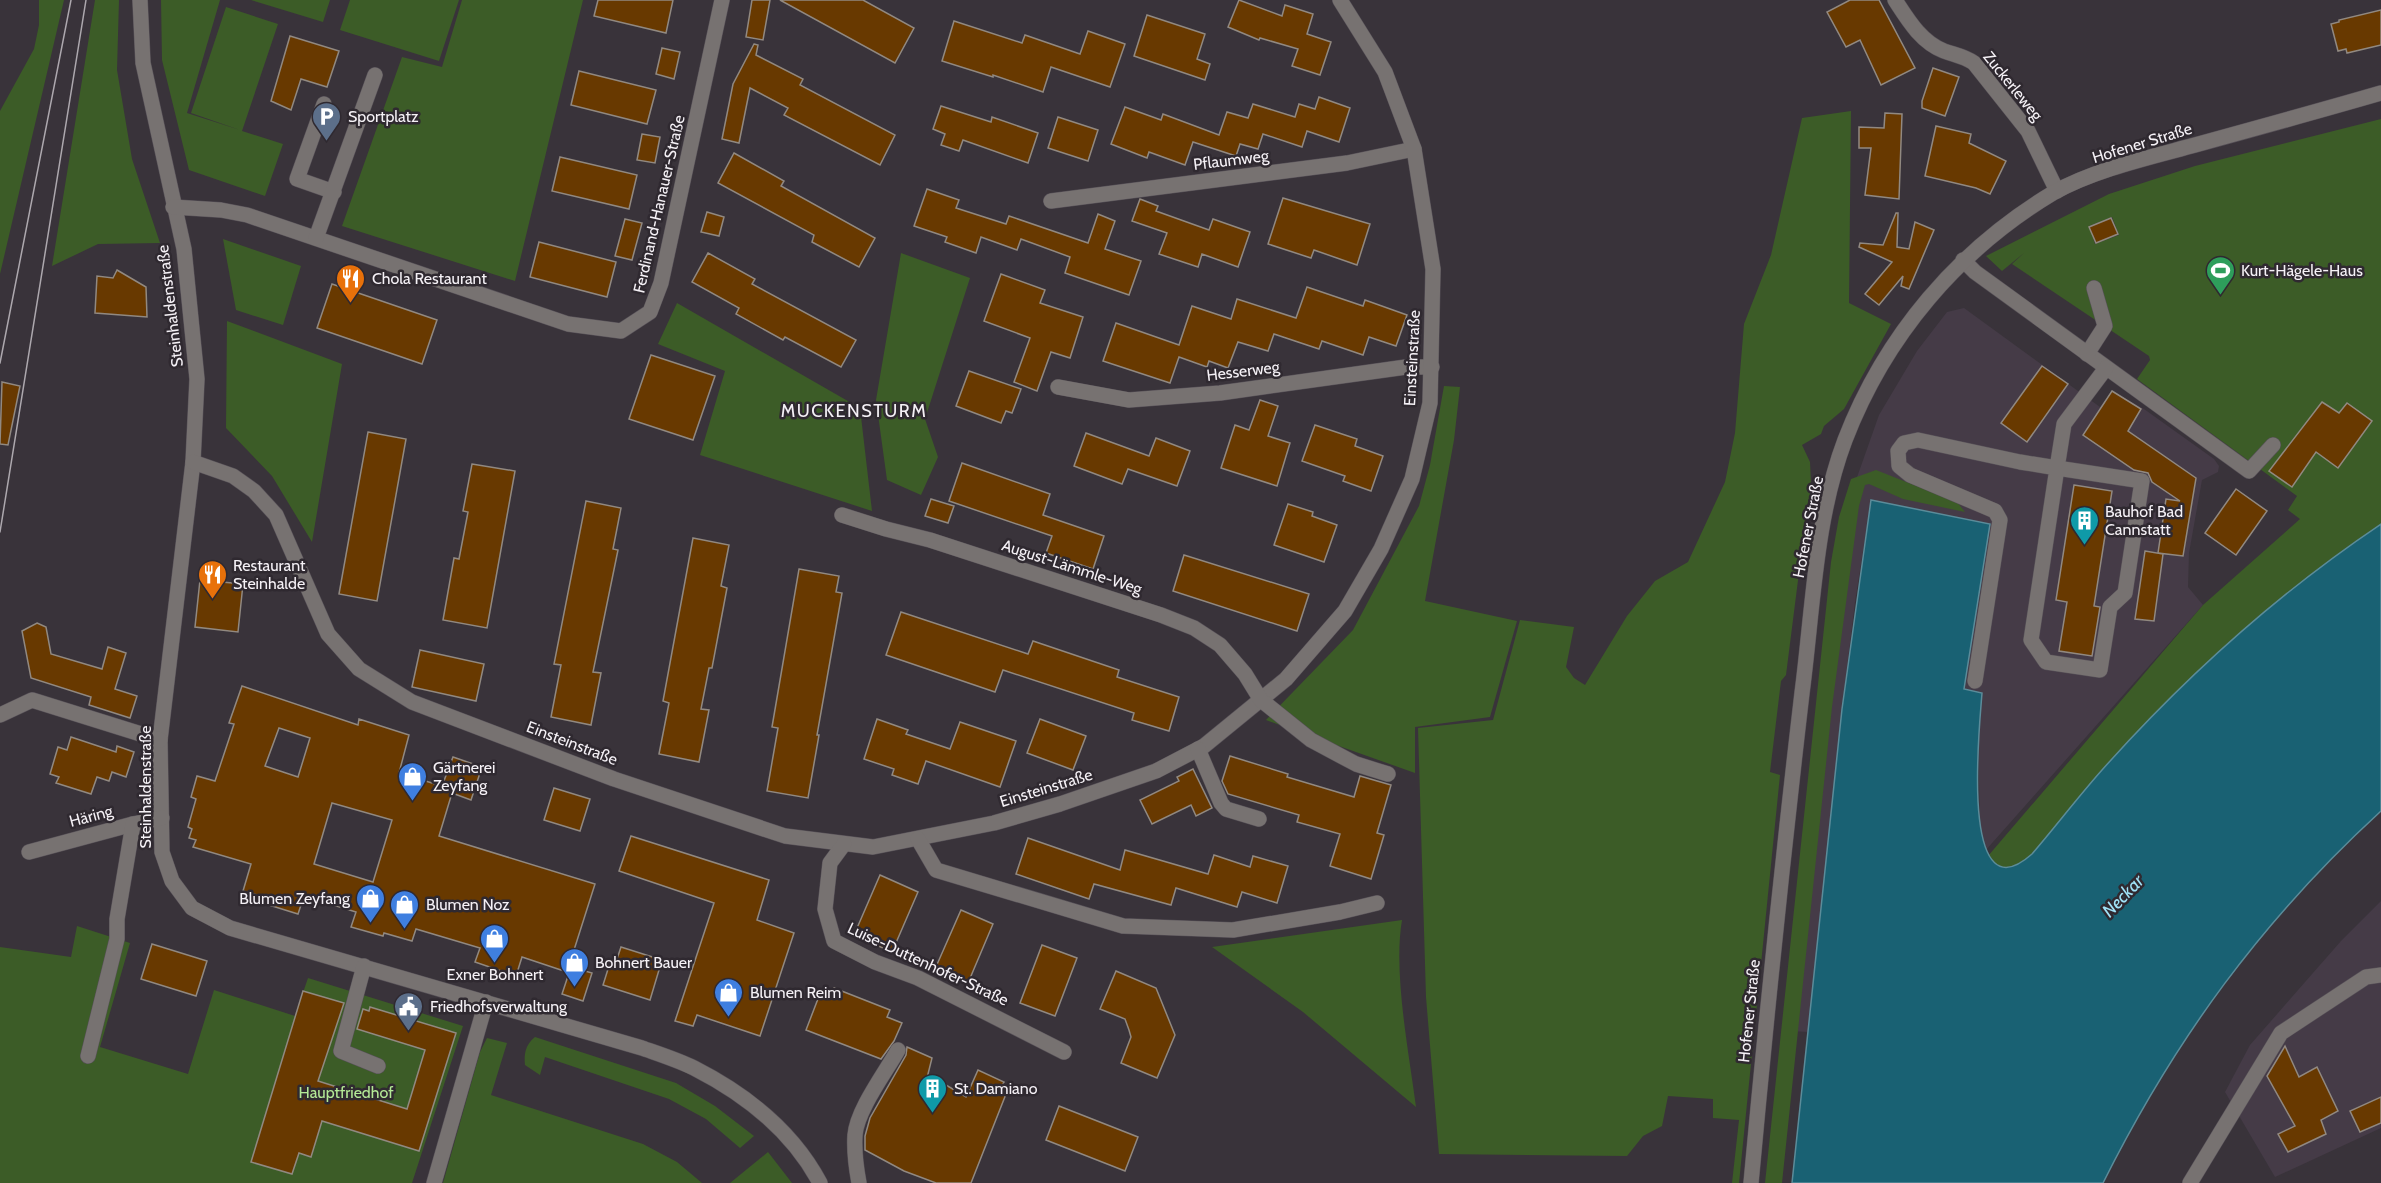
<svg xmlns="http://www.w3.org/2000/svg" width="2381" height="1183" viewBox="0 0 2381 1183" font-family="Cabin,sans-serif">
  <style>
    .built { fill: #453b47 }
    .green { fill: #3c5c27; fill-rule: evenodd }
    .water { fill: #196173; stroke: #5b8c9a; stroke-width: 1.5 }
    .building { fill: #683900; stroke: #918981; stroke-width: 1.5; fill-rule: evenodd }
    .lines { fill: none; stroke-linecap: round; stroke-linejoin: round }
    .minor-casing { stroke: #575158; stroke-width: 16 }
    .minor { stroke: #777271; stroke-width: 15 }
    .tram { stroke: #ada8ae; stroke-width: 1.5 }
    .labels { text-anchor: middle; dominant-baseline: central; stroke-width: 5; stroke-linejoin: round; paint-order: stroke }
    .street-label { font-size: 16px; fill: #f5f1f6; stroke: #2f2930 }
    .poi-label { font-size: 16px; fill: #f5f1f6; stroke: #2f2930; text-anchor: start }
    .park-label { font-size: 16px; fill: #b4e996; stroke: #2f2930 }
    .neighbourhood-label { font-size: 18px; letter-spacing: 1.5px; fill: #f5f1f6; stroke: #2f2930 }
    .water-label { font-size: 18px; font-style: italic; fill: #a0e3f8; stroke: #2f2930 }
  </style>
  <rect width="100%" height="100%" fill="#39333a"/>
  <g class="built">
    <polygon points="1964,308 2100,407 2112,391 2144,409 2214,459 2219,466 2218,472 2202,480 2189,553 2188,587 2203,605 1985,851 1980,826 1978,738 1964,689 1990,524 1871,500 1855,602 1842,709 1809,1032 1790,1031 1855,483 1879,415 1917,351 1947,312"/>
    <polygon points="2381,901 2381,1128 2275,1177 2225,1092 2250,1045 2341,941"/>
  </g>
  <g class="green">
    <polygon points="39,0 64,0 0,274 0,111 34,49 39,25"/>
    <polygon points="95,0 119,0 117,70 132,159 160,243 98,244 52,266"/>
    <polygon points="161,0 220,0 187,113 240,130 191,113 226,7 278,24 242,131 283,144 265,196 189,170 162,60"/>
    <polygon points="251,0 330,0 323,22"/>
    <polygon points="350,0 459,0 439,61 340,30"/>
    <polygon points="462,0 583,0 515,281 342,226 402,57 442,67"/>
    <polygon points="1851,111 1849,303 1891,324 1844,409 1824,426 1821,434 1802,445 1810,462 1812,505 1804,533 1786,675 1781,681 1770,772 1780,775 1739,1183 1732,1183 1739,1120 1713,1118 1713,1099 1668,1096 1662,1126 1643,1136 1627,1156 1439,1154 1426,997 1418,728 1493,720 1520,620 1574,627 1566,667 1574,678 1585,685 1627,616 1655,581 1688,562 1725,482 1735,433 1744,324 1771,255 1802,118"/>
    <path d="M2381 119V525L2049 835C2038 847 2019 875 1999 866 1995 864 1991 859 1988 856L2203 605 2300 519 2288 510 2297 496 2137 379 2150 360 2149 356 2012 264 2024 253 2002 271 1986 256 2109 194 2195 166ZM2112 217 2119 235 2095 244 2089 226Z"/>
    <polygon points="223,239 301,266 283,325 236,310"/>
    <polygon points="901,253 970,278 925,419 938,457 921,495 887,480 876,400"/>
    <polygon points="677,303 860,408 872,511 700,455 725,371 658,344"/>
    <polygon points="227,321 342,364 312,542 272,476 226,428"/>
    <polygon points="1444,386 1460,387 1454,440 1425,601 1517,621 1490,717 1415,727 1415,773 1266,720 1353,630 1419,506 1430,465"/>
    <polygon points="1876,470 1957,502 1965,512 1903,499 1869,484 1865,485 1859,506 1832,707 1782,1183 1765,1183 1831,562 1839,517 1851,479"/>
    <path d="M1402 920C1393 973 1409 1052 1416 1107L1303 1012 1212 947Z"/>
    <polygon points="77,926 130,943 100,1047 188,1074 214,990 295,1016 308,978 463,1026 412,1183 0,1183 0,947 71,957"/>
    <path d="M535 1037 676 1083 715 1106 754 1136 740 1148 706 1119 669 1099 545 1057 540 1075 525 1065C524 1054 525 1045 535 1037Z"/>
    <polygon points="487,1038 507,1043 491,1095 643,1144 677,1162 702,1183 443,1183 480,1052"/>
    <polygon points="768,1152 792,1183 730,1183"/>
  </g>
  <path class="water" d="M1871 500 1990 524 1964 689 1982 693C1980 722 1958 920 2032 854 2056 826 2078 797 2102 770 2185 677 2277 594 2381 524V811C2262 920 2175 1039 2103 1183H1792L1842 709Z"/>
  <g class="building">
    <polygon points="598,0 673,0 666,33 594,16"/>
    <polygon points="752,0 770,0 763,40 746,37"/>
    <polygon points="780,0 863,0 914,28 895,63"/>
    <polygon points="1239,0 1282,16 1285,5 1313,14 1307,34 1331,42 1320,75 1292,66 1298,49 1260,38 1259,40 1228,27"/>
    <polygon points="1850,0 1879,0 1915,68 1881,85 1860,40 1846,47 1827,12"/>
    <polygon points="2381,10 2381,45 2347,53 2346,49 2338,51 2331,24 2339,22 2339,20"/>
    <polygon points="1147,15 1205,34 1197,59 1210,64 1205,80 1134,56"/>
    <polygon points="954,21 1022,43 1025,35 1080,54 1088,31 1125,44 1110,87 1051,67 1043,92 993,75 993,77 942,61"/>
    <polygon points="290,36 339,51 327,87 301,79 291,110 271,101"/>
    <polygon points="754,44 758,45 756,55 803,79 800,85 895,135 880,165 784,115 788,108 750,88 739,143 722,139 733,84"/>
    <polygon points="662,48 680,52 674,79 656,74"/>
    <polygon points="1933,68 1959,77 1945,116 1922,108 1922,101"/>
    <polygon points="579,71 656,90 647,124 571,105"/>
    <polygon points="1319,97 1350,108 1339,142 1307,131 1302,147 1263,134 1258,149 1240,144 1236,156 1193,142 1185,165 1149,152 1147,158 1111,144 1125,107 1161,120 1163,114 1219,135 1227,112 1248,118 1253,104 1295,117 1299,104 1315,109"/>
    <polygon points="941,106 991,122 992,117 1038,133 1028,163 963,140 959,151 941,145 945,134 933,129"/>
    <polygon points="1885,113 1902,114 1899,199 1865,195 1871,148 1859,148 1859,127 1884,128"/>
    <polygon points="1058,117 1098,130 1088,161 1048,148"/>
    <polygon points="1936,126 1971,134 1969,143 2006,161 1990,194 1976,188 1925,176"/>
    <polygon points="642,134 660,137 655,163 637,160"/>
    <polygon points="734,153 784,181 781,186 875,238 859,267 812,242 814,235 718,183"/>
    <polygon points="560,157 637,175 629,209 552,191"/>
    <polygon points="927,189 959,200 956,208 1006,224 1009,216 1088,243 1098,214 1115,221 1105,249 1141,261 1129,295 1065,273 1070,257 1021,239 1017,250 981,237 976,253 945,242 947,237 914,226"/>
    <polygon points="1283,198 1370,224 1357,265 1314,250 1311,258 1268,244"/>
    <polygon points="1140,199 1158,206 1156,211 1209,230 1213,219 1250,232 1238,267 1202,254 1198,267 1159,254 1167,233 1132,221"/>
    <polygon points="707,212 724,217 719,236 701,232"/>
    <polygon points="1896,213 1898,213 1897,247 1909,249 1915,222 1934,230 1909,289 1901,286 1903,276 1879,305 1865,294 1892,262 1859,247 1860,243 1883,245"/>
    <polygon points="2111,218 2118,234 2096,243 2089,227"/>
    <polygon points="625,219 642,223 632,260 615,256"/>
    <polygon points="539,242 616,262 607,297 530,277"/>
    <polygon points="708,253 755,279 752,284 856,340 841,367 785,337 783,340 736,314 739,308 692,282"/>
    <polygon points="117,270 146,287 147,317 95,313 97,276 113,278"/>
    <polygon points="1001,274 1045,290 1040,303 1083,317 1070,358 1051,352 1037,391 1014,382 1030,338 984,321"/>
    <polygon points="332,284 437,320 422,364 317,328"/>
    <polygon points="1307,287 1363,306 1365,300 1407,315 1396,346 1369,337 1363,355 1322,341 1319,349 1274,334 1268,351 1238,342 1228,368 1209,361 1207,367 1179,357 1170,383 1103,361 1116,323 1179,345 1192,306 1231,319 1237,299 1296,318"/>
    <polygon points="651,355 715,376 693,440 629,419"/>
    <polygon points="2042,366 2068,384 2027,442 2001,423"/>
    <polygon points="969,371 1021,389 1012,413 1006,411 1001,423 956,406"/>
    <polygon points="2,382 20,386 8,445 0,444"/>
    <polygon points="2112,391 2141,409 2128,431 2196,478 2183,556 2158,553 2166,499 2180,501 2152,482 2148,473 2134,470 2083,435"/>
    <polygon points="1260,400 1278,406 1268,436 1290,443 1277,486 1221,468 1235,425 1249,430"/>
    <polygon points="2322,402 2339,413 2347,403 2372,421 2338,468 2316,452 2292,487 2269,471"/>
    <polygon points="1315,425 1357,439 1355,446 1383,456 1371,491 1343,481 1345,476 1302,461"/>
    <polygon points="368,432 406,439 377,601 339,594"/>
    <polygon points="1086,433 1149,456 1156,438 1190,451 1177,486 1128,469 1122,484 1074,466"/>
    <polygon points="962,463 1050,494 1043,515 1104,536 1093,569 1046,553 1052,536 949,501"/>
    <polygon points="472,464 515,471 487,628 443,620 454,558 459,559 468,512 463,511"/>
    <polygon points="2074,485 2112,491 2094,606 2100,607 2092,656 2059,651 2067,602 2056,600"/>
    <polygon points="2236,489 2267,511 2236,555 2205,533"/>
    <polygon points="931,499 954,506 948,523 925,516"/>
    <polygon points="586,501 621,508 613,549 618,550 593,672 601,673 591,725 551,717 561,665 554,664"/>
    <polygon points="1288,504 1313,512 1312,516 1337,525 1324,562 1274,545"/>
    <polygon points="693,538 729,545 721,586 727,588 712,668 709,668 701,709 709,710 699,762 659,754 669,703 663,701"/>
    <polygon points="2145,551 2163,554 2154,621 2135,619"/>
    <polygon points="1184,555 1309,594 1297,631 1173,591"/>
    <polygon points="799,569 839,576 836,592 842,593 817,735 819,735 808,798 767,791 778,728 772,727"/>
    <polygon points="200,580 243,584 238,632 195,627"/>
    <polygon points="901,612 1028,654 1033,641 1119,670 1117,677 1179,697 1169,731 1132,720 1134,713 1003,670 995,692 886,655"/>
    <polygon points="37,623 46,627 51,654 102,669 108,647 126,653 115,689 137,696 130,718 89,705 91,697 31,678 22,631"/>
    <polygon points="420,650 484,664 476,701 412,687"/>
    <path d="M242 686 358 725 359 719 409 735 399 773 442 786 453 757 482 767 471 800 452 793 439 836 595 884 567 972 522 957 516 976 475 962 480 948 416 929 412 941 384 933 383 936 351 927 356 912 304 896 298 914 256 901 257 895 243 891 251 864 193 847 196 840 189 838 192 829 188 827 196 799 191 797 197 776 215 781 234 724 229 723ZM279 728 310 738 298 777 265 766ZM332 803 392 820 373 882 314 864Z"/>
    <polygon points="877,719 908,730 906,734 950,749 960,722 1016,741 1000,787 926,761 918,784 892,775 894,769 864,759"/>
    <polygon points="1040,719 1086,736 1073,770 1027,753"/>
    <polygon points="71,737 116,752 117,746 134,752 126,777 112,772 109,781 97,777 91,794 56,783 59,777 50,774 58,747 67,750"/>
    <polygon points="1230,756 1288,774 1287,777 1354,797 1360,776 1391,785 1377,833 1384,835 1371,879 1330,866 1340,834 1297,822 1299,815 1228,794 1222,781"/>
    <polygon points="1193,769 1212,808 1196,816 1191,805 1152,824 1140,800 1179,781 1177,777"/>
    <polygon points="554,788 590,799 580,831 544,820"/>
    <polygon points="631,836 769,880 757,920 794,933 760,1036 697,1015 693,1026 675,1021 714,903 619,871"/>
    <polygon points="1028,838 1120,870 1125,850 1208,874 1214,855 1250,867 1253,856 1288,866 1277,903 1242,892 1237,907 1176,888 1171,905 1094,884 1089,899 1016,874"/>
    <polygon points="880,875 918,892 892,952 854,935"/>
    <polygon points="961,910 993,924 968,983 935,969"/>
    <polygon points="152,944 207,961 196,996 141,979"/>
    <polygon points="1042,945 1077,958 1055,1016 1020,1003"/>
    <polygon points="621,947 662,960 650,1000 603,985 609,966 614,968"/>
    <polygon points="571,967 592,973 583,1001 562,994"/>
    <polygon points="1116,971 1156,988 1175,1035 1157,1078 1121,1063 1131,1037 1129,1030 1125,1019 1100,1009"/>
    <polygon points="834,988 890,1010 887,1017 902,1023 894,1041 881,1059 806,1030 821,991 831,995"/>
    <polygon points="303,991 344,1003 318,1081 407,1109 425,1050 357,1029 363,1009 369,1011 370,1007 456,1033 419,1151 322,1121 311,1157 299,1153 292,1174 251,1162"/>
    <polygon points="2285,1046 2299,1077 2317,1067 2338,1111 2321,1120 2326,1134 2288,1152 2278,1134 2295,1126 2267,1076"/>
    <polygon points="907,1047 932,1058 927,1078 946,1085 966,1097 978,1070 1004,1082 1000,1090 1006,1094 971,1183 936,1183 904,1171 865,1150 865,1136 870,1118 906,1055"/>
    <polygon points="2381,1097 2381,1123 2360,1132 2350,1111"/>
    <polygon points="1059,1106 1138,1137 1125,1171 1046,1140"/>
  </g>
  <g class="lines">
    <defs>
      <g id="minor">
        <path d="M140 0 143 63 184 249 197 379 193 462 160 740 162 852 172 881 192 908 230 928 642 1048C659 1054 678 1060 694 1068 745 1094 793 1132 820 1183"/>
        <path d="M1895 0C1908 20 1921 42 1944 51 1955 55 1964 56 1974 63L2028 131 2057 191"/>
        <polyline points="324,104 297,179 334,192"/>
        <polyline points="1051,201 1347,163 1414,149"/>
        <polyline points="173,207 221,210 247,215 568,324 621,331 650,312 661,283 722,0"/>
        <polyline points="316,238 375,75"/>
        <polyline points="1963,260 1975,272 2249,471 2273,445"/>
        <polyline points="2087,354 2105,326 2094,288"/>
        <polyline points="1058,387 1129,400 1220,393 1406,367 1432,367"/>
        <polyline points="193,462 233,476 254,491 276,515 328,634 359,669 412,702 614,779 785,836 873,847 994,823 1060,804 1156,771 1204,746 1286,679 1345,611 1381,549 1412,479 1430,403 1433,269 1414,149 1385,72 1340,0"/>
        <polyline points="842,515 886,529 930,540 1161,615 1194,628 1220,645 1245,674 1261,700 1311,740 1356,764 1388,774"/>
        <polyline points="1975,681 2000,520 1995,511 1910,475 1899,466 1898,451 1904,443 1918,440 2020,462 2057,468 2031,640 2046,662 2100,670 2110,607 2125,593 2142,481 2057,468 2064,424 2106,368"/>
        <polyline points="0,715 32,700 160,740"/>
        <polyline points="1198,749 1221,803 1226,809 1259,819"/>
        <polyline points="918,839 936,870 1123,926 1233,930 1340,912 1377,903"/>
        <polyline points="844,844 830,863 825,909 834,941 875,962 918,978 1064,1052"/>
        <polyline points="29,852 133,824 162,818"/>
        <polyline points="364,966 341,1051 378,1066"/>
        <polyline points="88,1056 117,939 117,919 133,824"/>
        <polyline points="434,1183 486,1002"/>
        <path d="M859 1183C856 1167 854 1151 855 1135 857 1110 885 1073 898 1050"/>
        <path d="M1751 1183C1766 1019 1783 856 1802 693 1813 609 1815 519 1845 440 1885 336 1958 250 2053 193 2093 170 2151 157 2195 145 2257 128 2319 111 2381 93"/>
        <polyline points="2190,1183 2281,1033 2366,977 2381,975"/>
      </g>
    </defs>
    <use href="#minor" class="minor-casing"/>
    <use href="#minor" class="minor"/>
    <g class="tram">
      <polyline points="0,363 71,0"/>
      <polyline points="0,532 86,0"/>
    </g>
  </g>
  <defs>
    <symbol id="parking-pin" viewBox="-11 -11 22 30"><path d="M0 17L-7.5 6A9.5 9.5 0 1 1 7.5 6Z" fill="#5c6f8a" stroke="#2f2930"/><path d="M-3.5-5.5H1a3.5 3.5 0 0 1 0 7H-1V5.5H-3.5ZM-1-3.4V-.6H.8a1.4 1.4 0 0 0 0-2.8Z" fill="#fff"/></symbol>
    <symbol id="stadium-pin" viewBox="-11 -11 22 30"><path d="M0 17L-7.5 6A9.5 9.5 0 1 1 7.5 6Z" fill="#2e9e5b" stroke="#2f2930"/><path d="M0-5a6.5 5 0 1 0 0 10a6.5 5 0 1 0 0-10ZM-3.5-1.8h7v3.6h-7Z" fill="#fff"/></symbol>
    <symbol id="restaurant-pin" viewBox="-11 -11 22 30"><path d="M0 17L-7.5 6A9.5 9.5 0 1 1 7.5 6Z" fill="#e8710a" stroke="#2f2930"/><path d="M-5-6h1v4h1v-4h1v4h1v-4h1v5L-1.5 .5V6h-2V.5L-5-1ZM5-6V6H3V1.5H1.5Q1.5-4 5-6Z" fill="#fff"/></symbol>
    <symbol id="building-pin" viewBox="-11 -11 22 30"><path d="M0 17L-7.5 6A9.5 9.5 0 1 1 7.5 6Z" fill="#0f9aa8" stroke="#2f2930"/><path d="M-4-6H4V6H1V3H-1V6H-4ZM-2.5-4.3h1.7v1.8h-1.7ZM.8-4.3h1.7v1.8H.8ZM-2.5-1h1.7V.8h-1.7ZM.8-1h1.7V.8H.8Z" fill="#fff"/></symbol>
    <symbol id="shop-pin" viewBox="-11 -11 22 30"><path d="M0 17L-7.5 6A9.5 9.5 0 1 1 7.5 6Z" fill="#3f7fe0" stroke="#2f2930"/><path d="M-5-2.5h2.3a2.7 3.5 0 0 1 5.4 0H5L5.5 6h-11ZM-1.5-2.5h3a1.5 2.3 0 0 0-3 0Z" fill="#fff"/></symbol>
    <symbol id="civic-pin" viewBox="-11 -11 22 30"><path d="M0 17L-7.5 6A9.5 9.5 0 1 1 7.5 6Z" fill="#5c6f8a" stroke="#2f2930"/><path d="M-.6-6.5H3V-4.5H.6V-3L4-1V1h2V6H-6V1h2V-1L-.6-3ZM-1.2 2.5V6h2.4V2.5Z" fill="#fff"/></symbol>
  </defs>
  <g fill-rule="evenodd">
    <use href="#parking-pin" x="310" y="100" width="33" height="45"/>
    <use href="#stadium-pin" x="2204" y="254" width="33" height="45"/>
    <use href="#restaurant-pin" x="334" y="262" width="33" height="45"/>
    <use href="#building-pin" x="2068" y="504" width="33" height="45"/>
    <use href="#restaurant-pin" x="196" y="558" width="33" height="45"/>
    <use href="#shop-pin" x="396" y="760" width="33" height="45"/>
    <use href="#shop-pin" x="354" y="882" width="33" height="45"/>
    <use href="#shop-pin" x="388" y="888" width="33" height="45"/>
    <use href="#shop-pin" x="478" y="922" width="33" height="45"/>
    <use href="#shop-pin" x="558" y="946" width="33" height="45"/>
    <use href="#shop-pin" x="712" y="976" width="33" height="45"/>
    <use href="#civic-pin" x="392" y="990" width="33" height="45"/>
    <use href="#building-pin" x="916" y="1072" width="33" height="45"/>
  </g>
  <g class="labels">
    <g class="street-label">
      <text transform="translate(2013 86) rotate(51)">Zuckerleweg</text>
      <text transform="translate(2142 143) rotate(-17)">Hofener Straße</text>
      <text transform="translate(1231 160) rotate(-7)">Pflaumweg</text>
      <text transform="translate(659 204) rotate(-77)">Ferdinand-Hanauer-Straße</text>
      <text transform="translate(170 306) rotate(-97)">Steinhaldenstraße</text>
      <text transform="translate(1412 358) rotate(-87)">Einsteinstraße</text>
      <text transform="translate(1243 371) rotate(-7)">Hesserweg</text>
      <text transform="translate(1808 527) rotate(-79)">Hofener Straße</text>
      <text transform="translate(1072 567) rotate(18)">August-Lämmle-Weg</text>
      <text transform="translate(572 743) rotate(21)">Einsteinstraße</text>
      <text transform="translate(145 787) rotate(-90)">Steinhaldenstraße</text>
      <text transform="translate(1046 788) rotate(-17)">Einsteinstraße</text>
      <text transform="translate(91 816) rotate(-15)">Häring</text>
      <text transform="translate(928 964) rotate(25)">Luise-Duttenhofer-Straße</text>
      <text transform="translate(1749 1011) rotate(-84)">Hofener Straße</text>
    </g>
    <g class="poi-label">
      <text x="348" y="116">Sportplatz</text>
      <text x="2241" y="270">Kurt-Hägele-Haus</text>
      <text x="372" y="278">Chola Restaurant</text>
      <text x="2105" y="511">Bauhof Bad<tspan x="2105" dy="18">Cannstatt</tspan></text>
      <text x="233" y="565">Restaurant<tspan x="233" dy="18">Steinhalde</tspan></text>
      <text x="433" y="767">Gärtnerei<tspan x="433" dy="18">Zeyfang</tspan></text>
      <text x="350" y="898" text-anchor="end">Blumen Zeyfang</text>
      <text x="426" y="904">Blumen Noz</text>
      <text x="595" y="962">Bohnert Bauer</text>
      <text x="495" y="974" text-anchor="middle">Exner Bohnert</text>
      <text x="750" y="992">Blumen Reim</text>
      <text x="430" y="1006">Friedhofsverwaltung</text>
      <text x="954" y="1088">St. Damiano</text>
    </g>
    <g class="park-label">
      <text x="346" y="1092">Hauptfriedhof</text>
    </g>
    <g class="neighbourhood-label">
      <text x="854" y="411">MUCKENSTURM</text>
    </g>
    <g class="water-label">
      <text transform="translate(2123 896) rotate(-46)">Neckar</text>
    </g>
  </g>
</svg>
